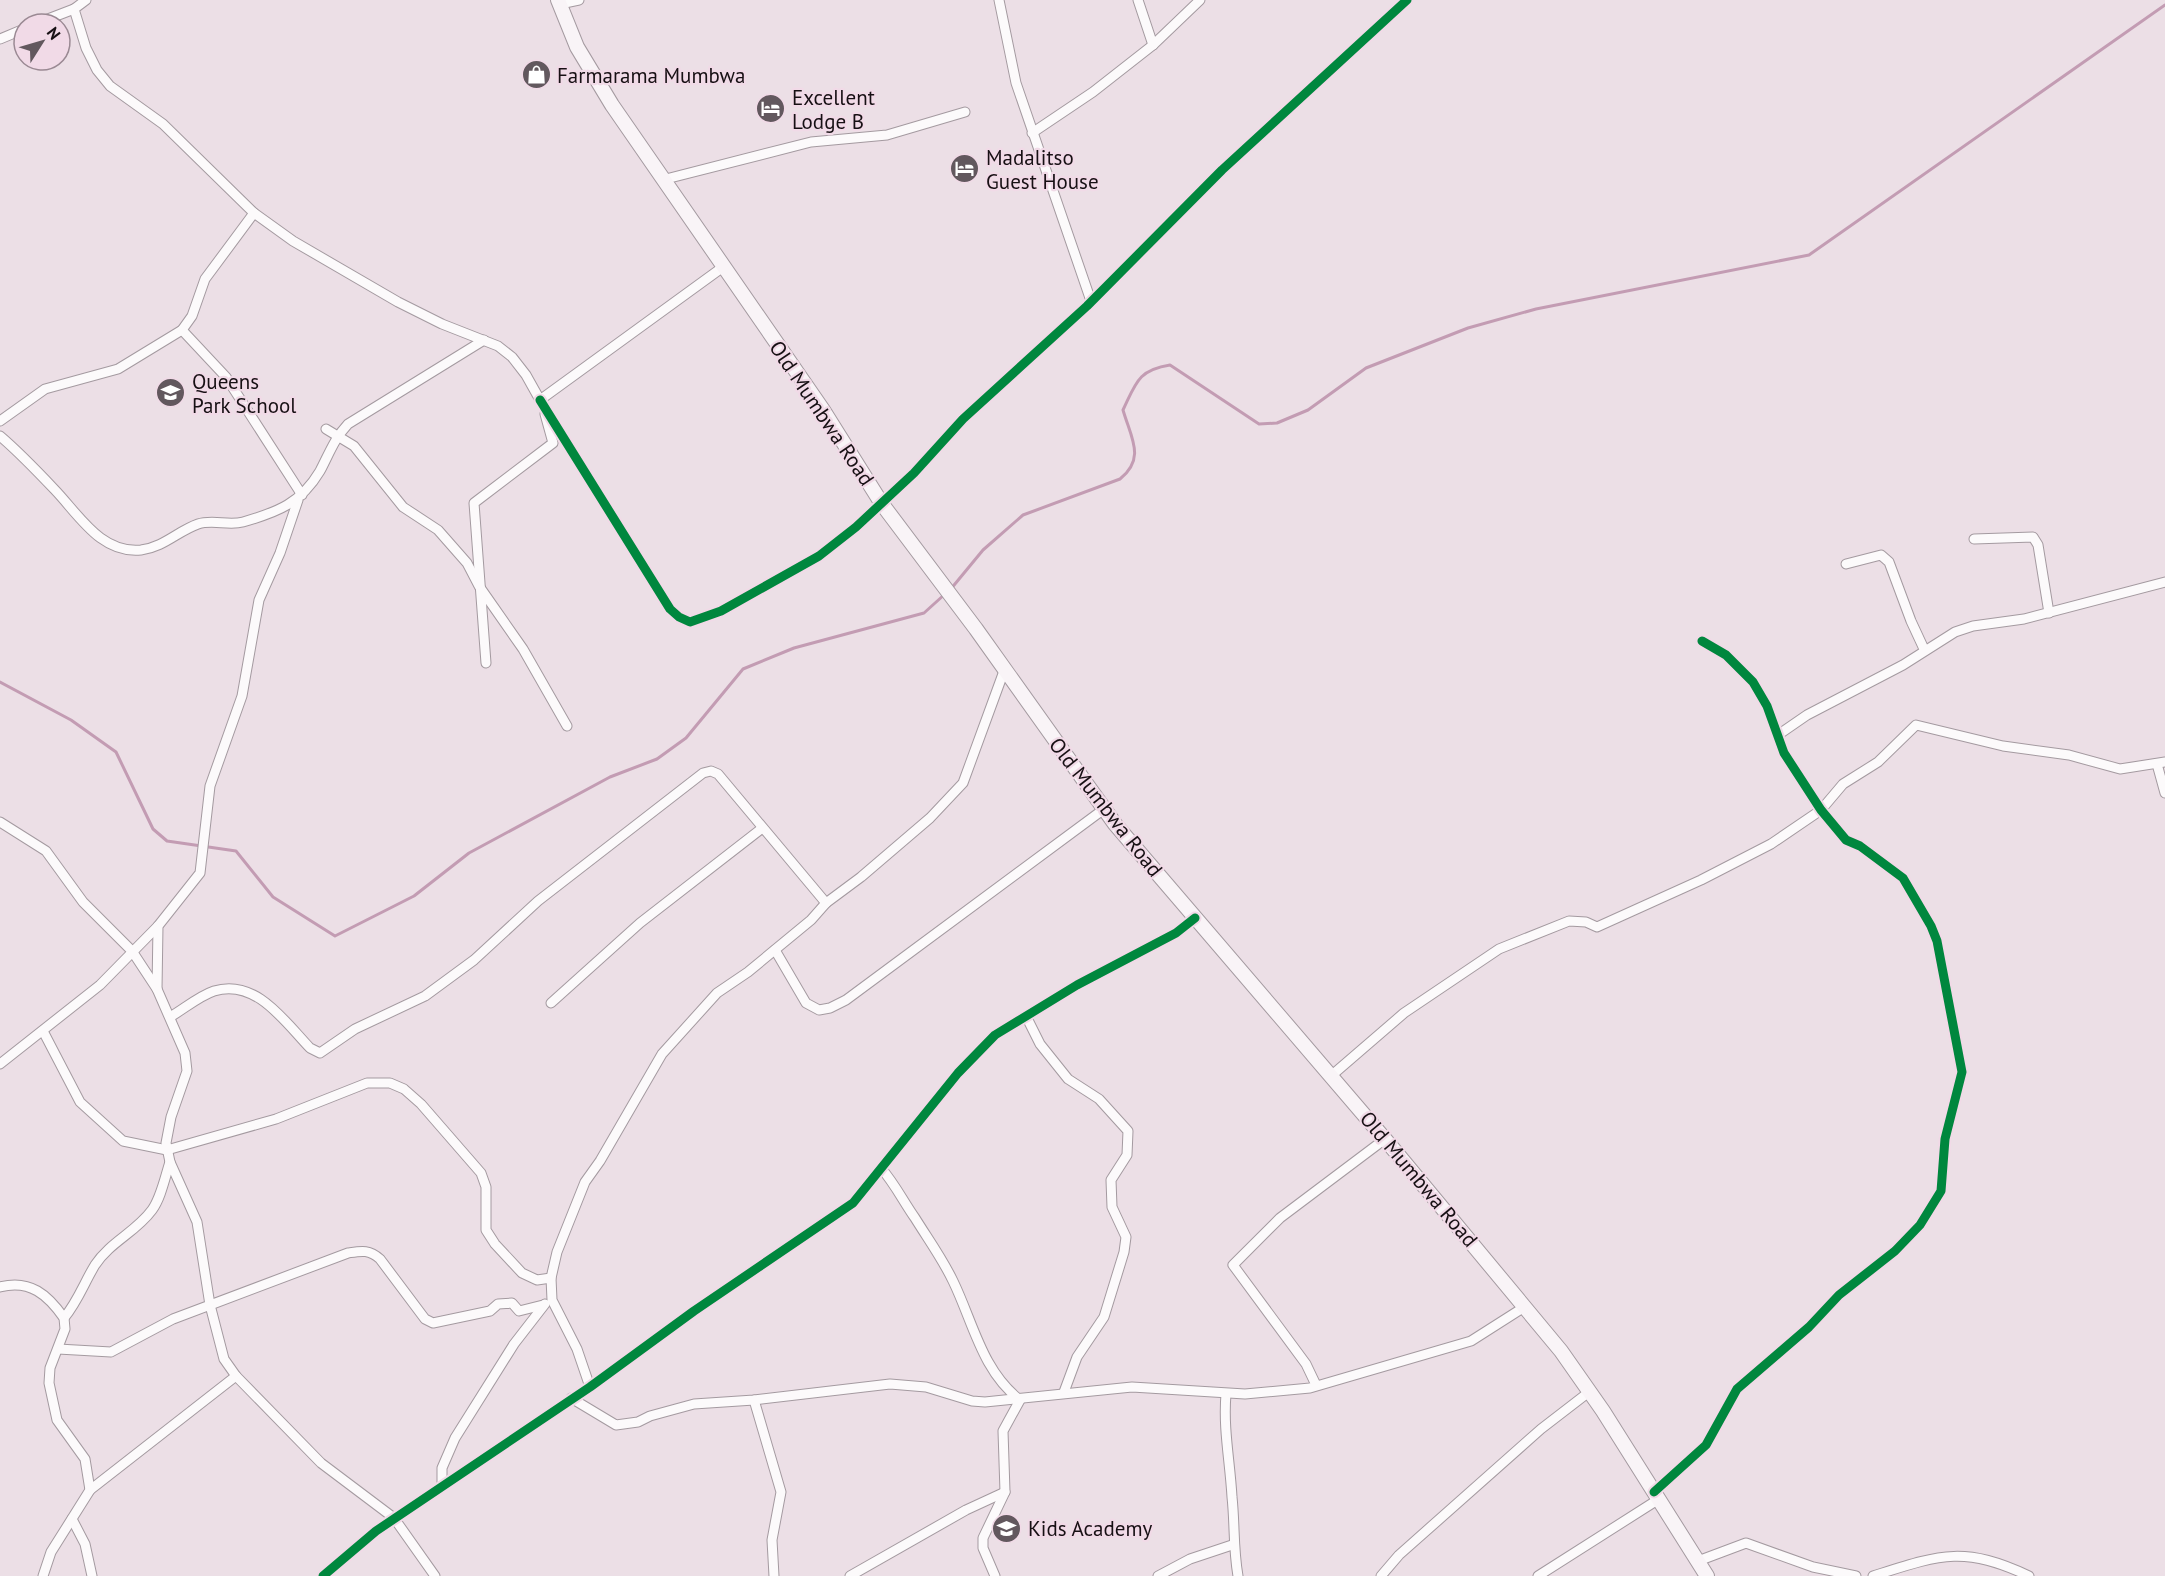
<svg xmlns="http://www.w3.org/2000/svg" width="2165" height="1576" viewBox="0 0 2165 1576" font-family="'PT Sans',sans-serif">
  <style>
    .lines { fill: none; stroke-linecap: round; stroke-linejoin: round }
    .stream { stroke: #c39cb3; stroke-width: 3 }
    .street-casing { stroke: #a49aa0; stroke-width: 11 }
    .secondary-casing { stroke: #a49aa0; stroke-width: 16 }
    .street { stroke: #fcfafb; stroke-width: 9 }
    .secondary { stroke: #f9f4f7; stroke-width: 14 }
    .cycleway-casing { stroke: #f1dae7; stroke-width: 13 }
    .cycleway { stroke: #00873e; stroke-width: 9 }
    .labels { text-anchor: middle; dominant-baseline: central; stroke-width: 4.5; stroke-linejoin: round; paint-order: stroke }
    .poi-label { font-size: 21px; fill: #171014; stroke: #f1dae7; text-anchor: start }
    .street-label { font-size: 21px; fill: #171014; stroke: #f1dae7 }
  </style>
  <rect width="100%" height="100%" fill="#ecdfe6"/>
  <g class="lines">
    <g class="stream">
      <path d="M950 590 983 550 1023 515 1120 479C1146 458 1131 438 1123 410 1136 383 1138 370 1170 365L1259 424 1277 423 1308 410 1366 368 1468 328 1536 309 1809 255 2165 5"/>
      <polyline points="0,682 71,720 116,752 153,829 167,841 236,851 273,897 335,936 414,896 469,853 610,777 657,759 686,738 743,669 794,648 924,613 945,594"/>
    </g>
    <defs>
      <g id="street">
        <polyline points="86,0 74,9 86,48 97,70 110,86 163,124 254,213 293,241 398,302 442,324 498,346 512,357 526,375 540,400 723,267"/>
        <polyline points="999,0 1016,83 1091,301"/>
        <polyline points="1138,0 1153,45"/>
        <polyline points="560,4 579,0"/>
        <polyline points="35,24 74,9"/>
        <polyline points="0,39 24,29"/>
        <polyline points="1032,133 1093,92 1153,45 1200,0"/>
        <polyline points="662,180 811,142 887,135 965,112"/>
        <polyline points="182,330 226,377 302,495"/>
        <polyline points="540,400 670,609 679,617 690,622 721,611 819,556 856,527 914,473 963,419 1087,306 1222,170 1407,0"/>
        <polyline points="0,421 45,389 118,369 182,330 192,316 205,279 254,213"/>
        <polyline points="326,429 354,446 403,507 438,530 467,563 479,586 523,649 567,726"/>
        <path d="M0 436C20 453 37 471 55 490 79 515 101 554 141 550 164 547 178 531 198 524 213 519 228 526 243 522 278 512 301 503 320 471 329 454 334 439 348 424L484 340"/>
        <polyline points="1974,539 2033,537 2038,545 2049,613"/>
        <polyline points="1846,564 1881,555 1889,562 1911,621 1924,649"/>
        <polyline points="486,663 474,503 553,443 545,414"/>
        <polyline points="1778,735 1807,715 1903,665 1955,632 1973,626 2024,619 2165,582"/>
        <polyline points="2157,764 2165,793"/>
        <polyline points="0,822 46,851 83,902 132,951 157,989 185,1053 187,1071 171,1117 166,1143 170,1162 197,1222 210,1305 224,1359 236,1376 321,1463 394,1518 435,1576"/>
        <polyline points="775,950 806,1003 819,1010 830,1008 846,1000 1104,809"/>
        <polyline points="157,989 158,926 200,873 210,786 242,696 259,600 280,553 298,500"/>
        <polyline points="551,1003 640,923 761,829"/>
        <polyline points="1026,1016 1040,1044 1068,1079 1099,1099 1128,1131 1127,1155 1111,1180 1112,1207 1126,1237 1124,1252 1104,1317 1077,1357 1064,1392"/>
        <path d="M170 1017C184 1009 199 996 214 991 256 978 285 1022 310 1048L320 1053 355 1029 425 996 474 960 538 901 703 773 711 771 718 774 826 903"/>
        <polyline points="43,1031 80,1102 123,1141 167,1150 276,1119 367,1083 390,1083 404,1089 421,1104 481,1173 486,1187 486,1230 495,1244 522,1273 537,1280 551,1278"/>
        <polyline points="0,1064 100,985 158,926"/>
        <polyline points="1331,1076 1404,1013 1499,949 1569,921 1586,922 1597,927 1701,880 1771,844 1821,810 1843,784 1878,762 1916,725 2003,746 2069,755 2120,769 2165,762"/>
        <path d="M881 1168C895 1184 903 1201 915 1218 928 1239 942 1258 953 1281 973 1322 982 1371 1020 1400L1003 1431 1005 1492 983 1538V1548L995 1576"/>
        <path d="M0 1287C30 1279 48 1295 64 1318L65 1329 50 1368 49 1383 57 1420 85 1459 90 1490"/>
        <path d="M64 1318C78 1301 84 1283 95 1265 110 1242 136 1232 152 1210 161 1198 165 1177 170 1162"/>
        <path d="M58 1349 111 1352 173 1319 348 1253C361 1251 369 1249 380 1259L425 1319 433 1323 490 1311 498 1304 512 1303 519 1311 543 1305"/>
        <polyline points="1316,1385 1306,1364 1233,1265 1280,1218 1385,1139"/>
        <polyline points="590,1387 577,1349 552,1300 551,1278 557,1252 585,1182 600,1161 662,1054 717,993 748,972 811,920 826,903 861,877 930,818 963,783 1004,671"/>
        <path d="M1226 1394C1223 1429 1230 1461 1232 1497 1235 1525 1233 1547 1238 1576"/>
        <polyline points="571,1398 616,1425 638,1422 650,1416 694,1404 754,1400 890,1384 926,1387 972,1401 985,1402 1132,1387 1245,1394 1310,1388 1471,1341 1526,1306"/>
        <polyline points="754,1400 781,1492 772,1540 774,1576"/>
        <polyline points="442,1486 442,1468 455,1438 514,1344 545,1304"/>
        <polyline points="1654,1492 1706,1445 1737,1389 1809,1327 1839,1295 1895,1251 1920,1225 1941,1191 1945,1139 1962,1072 1937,941 1931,926 1903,878 1860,846 1846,840 1821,810 1784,753 1767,706 1753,682 1726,655 1702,641"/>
        <polyline points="72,1519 85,1544 92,1576"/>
        <polyline points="1698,1561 1746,1543 1813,1567 1856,1576"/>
        <polyline points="43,1576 51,1552 90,1490 236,1376"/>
        <polyline points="323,1576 376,1531 590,1387 694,1311 853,1203 958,1073 995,1035 1077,985 1176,933 1195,918"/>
        <polyline points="850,1576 966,1510 1005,1492"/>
        <polyline points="1158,1576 1190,1559 1232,1545"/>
        <polyline points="1381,1576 1399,1555 1541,1429 1589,1392"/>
        <polyline points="1538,1576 1659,1499"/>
        <path d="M1873 1576C1939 1555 1963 1545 2029 1576"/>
      </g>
      <polyline id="secondary" points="558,0 577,47 612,105 823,410 882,504 976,629 1115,824 1395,1151 1561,1351 1603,1411 1707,1576"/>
    </defs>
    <use href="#street" class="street-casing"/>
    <use href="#secondary" class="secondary-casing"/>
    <use href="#street" class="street"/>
    <use href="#secondary" class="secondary"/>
    <defs>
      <g id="cycleway">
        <polyline points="540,400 670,609 679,617 690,622 721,611 819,556 856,527 914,473 963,419 1087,306 1222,170 1407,0"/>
        <polyline points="1654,1492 1706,1445 1737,1389 1809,1327 1839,1295 1895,1251 1920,1225 1941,1191 1945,1139 1962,1072 1937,941 1931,926 1903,878 1860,846 1846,840 1821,810 1784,753 1767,706 1753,682 1726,655 1702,641"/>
        <polyline points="323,1576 376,1531 590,1387 694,1311 853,1203 958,1073 995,1035 1077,985 1176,933 1195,918"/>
      </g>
    </defs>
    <use href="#cycleway" class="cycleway-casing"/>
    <use href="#cycleway" class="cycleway"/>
  </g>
  <defs>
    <symbol id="shop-disc" viewBox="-11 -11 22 22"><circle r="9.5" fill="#62585e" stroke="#f1dae7"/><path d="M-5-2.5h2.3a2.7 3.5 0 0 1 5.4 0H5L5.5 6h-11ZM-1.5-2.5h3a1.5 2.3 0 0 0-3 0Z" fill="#fff"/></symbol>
    <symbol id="hotel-disc" viewBox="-11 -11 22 22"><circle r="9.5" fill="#62585e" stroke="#f1dae7"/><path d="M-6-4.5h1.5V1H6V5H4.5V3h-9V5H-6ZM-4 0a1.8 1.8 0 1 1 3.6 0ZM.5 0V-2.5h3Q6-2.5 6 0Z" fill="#fff"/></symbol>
    <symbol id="school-disc" viewBox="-11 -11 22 22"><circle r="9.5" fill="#62585e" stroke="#f1dae7"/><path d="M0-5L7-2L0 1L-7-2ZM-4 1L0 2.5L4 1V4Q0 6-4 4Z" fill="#fff"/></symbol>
  </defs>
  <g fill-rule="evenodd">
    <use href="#shop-disc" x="520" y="58" width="33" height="33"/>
    <use href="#hotel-disc" x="754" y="92" width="33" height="33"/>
    <use href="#hotel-disc" x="948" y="152" width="33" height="33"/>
    <use href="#school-disc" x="154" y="376" width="33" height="33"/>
    <use href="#school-disc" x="990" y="1512" width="33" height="33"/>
  </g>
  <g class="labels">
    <g class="poi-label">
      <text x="557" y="75">Farmarama Mumbwa</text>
      <text x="792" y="97">Excellent<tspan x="792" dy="24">Lodge B</tspan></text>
      <text x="986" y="157">Madalitso<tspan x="986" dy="24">Guest House</tspan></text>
      <text x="192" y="381">Queens<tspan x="192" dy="24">Park School</tspan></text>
      <text x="1028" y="1528">Kids Academy</text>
    </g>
    <g class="street-label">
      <text transform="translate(822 413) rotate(56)">Old Mumbwa Road</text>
      <text transform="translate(1106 807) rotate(52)">Old Mumbwa Road</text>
      <text transform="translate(1419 1179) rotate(50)">Old Mumbwa Road</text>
    </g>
  </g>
  <g transform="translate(42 42) rotate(53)"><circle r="28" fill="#f1dae7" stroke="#9a8993" stroke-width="1.5"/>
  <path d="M0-4.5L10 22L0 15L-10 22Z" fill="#62585e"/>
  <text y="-9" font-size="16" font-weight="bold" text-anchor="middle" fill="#171014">N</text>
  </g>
</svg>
